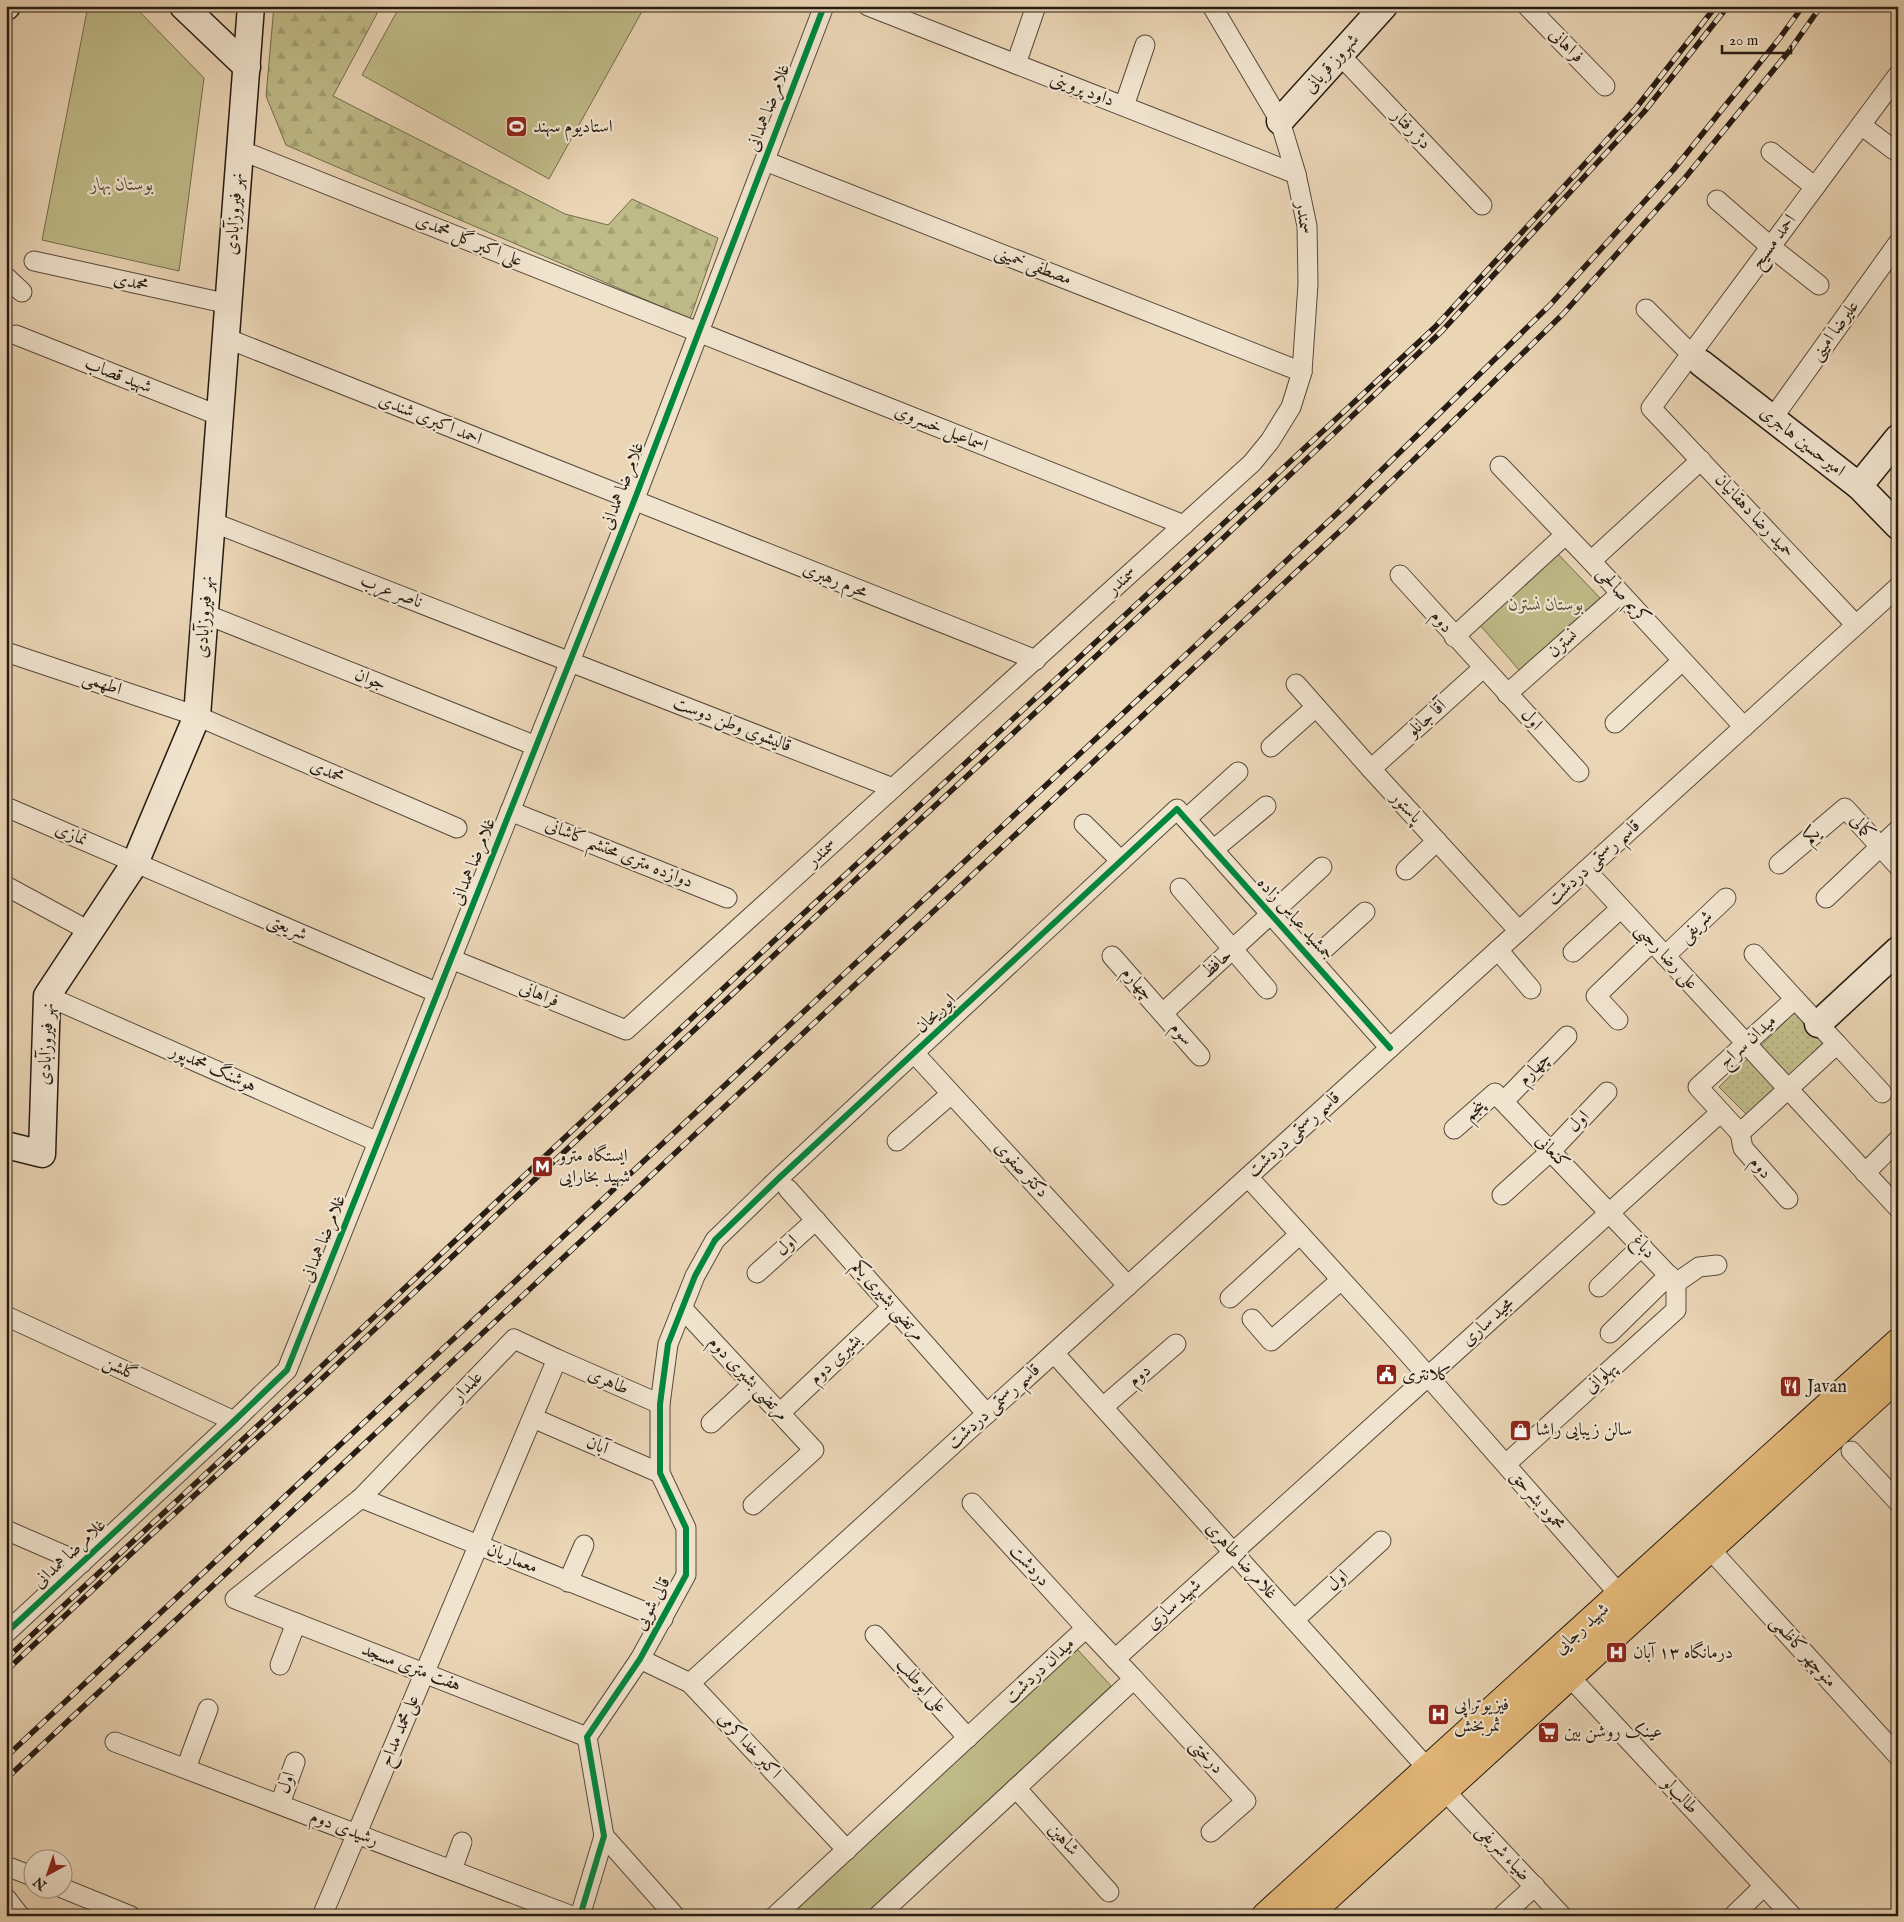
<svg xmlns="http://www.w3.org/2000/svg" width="1904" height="1922" viewBox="0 0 1904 1922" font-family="'IM FELL English',Amiri,serif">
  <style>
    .grass { fill: url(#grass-dots); stroke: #726c4e }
    .forest { fill: url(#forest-firs); stroke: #726c4e }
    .green { fill: #bfbb88; stroke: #726c4e }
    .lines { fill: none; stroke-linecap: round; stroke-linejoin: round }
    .street-casing { stroke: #574a3c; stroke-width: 21 }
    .secondary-casing { stroke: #261c13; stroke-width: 29 }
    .primary-casing { stroke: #261c13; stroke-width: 30 }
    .street { stroke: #f1e4cf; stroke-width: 19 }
    .secondary { stroke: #f1e4cf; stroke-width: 26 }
    .primary { stroke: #e5ba7a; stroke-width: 28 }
    .rail-casing { stroke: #261c13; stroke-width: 5.5 }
    .rail { stroke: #f1e4cf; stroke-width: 4; stroke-dasharray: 11; stroke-linecap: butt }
    .cycleway-casing { stroke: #f1e4cf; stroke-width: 9 }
    .cycleway { stroke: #00873e; stroke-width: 6 }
    .labels { text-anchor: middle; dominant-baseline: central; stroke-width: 4.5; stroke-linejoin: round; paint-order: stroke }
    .street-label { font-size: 18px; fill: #261c13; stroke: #f1e4cf }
    .poi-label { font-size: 18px; fill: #261c13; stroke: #f1e4cf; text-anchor: start }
    .park-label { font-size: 18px; font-style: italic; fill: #544c36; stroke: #f1e4cf }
  </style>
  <defs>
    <pattern id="grass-dots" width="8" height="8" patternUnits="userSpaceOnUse" patternTransform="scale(1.25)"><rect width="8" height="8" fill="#bfbb88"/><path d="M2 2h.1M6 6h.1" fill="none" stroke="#a4a074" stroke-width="1.8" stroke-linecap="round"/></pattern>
    <pattern id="forest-firs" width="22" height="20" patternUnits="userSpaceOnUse" patternTransform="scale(1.25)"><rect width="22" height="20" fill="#bfbb88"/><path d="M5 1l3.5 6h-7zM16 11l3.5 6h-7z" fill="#a4a074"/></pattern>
  </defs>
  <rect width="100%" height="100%" fill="#ead5b5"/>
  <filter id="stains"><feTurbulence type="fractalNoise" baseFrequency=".004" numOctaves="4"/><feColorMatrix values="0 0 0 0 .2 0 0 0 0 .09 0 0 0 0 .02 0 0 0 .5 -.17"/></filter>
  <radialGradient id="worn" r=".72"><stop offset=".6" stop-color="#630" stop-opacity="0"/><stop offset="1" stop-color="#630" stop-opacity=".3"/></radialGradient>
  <polygon class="grass" points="1795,1012 1823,1043 1748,1116 1719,1087"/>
  <polygon class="forest" points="274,6 381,6 333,96 565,214 608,225 632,199 718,238 690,319 286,145 266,96"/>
  <g class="green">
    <polygon points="88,6 134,6 204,78 179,271 42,240"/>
    <polygon points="400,6 645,6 549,179 362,75"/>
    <polygon points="1557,553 1600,598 1519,670 1480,625"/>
    <polygon points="1077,1649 1111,1686 863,1916 790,1916"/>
  </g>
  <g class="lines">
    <defs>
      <g id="street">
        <polyline points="868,6 1296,174"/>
        <polyline points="1527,6 1605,86"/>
        <polyline points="1340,55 1482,205"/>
        <polyline points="1016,64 1036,6"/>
        <polyline points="1124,106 1145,45"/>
        <polyline points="1861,125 1894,150"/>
        <polyline points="240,150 1184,525"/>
        <polyline points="1771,152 1815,187"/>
        <polyline points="765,161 1302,372"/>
        <polyline points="1717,200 1771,247 1819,285"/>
        <polyline points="34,261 229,304"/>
        <polyline points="6,277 22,292"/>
        <polyline points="1646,309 1691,354"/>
        <polyline points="16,335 220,416"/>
        <polyline points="226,338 1036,660"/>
        <polyline points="1772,419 1898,243"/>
        <polyline points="1500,466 1591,561 1744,727"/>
        <polyline points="212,522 893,788"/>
        <polyline points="1591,561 1701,460"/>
        <polyline points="1400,575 1579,772"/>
        <polyline points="205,614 536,746"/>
        <polyline points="1856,625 1651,408 1898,75"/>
        <polyline points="1454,637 1565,535"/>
        <polyline points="6,652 197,716 457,828"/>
        <polyline points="1296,684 1371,769 1519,931"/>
        <polyline points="1507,694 1620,594"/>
        <polyline points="1615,723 1682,661"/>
        <polyline points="1271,747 1316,707"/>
        <polyline points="1371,769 1483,668"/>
        <polyline points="6,807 438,993"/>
        <polyline points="510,811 727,898"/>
        <polyline points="1186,819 1238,772"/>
        <polyline points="1084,824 1121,861"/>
        <polyline points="1213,850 1266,806"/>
        <polyline points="1779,864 1845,808 1898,866"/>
        <polyline points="1406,870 1437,841"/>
        <polyline points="1586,870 1898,1208"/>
        <polyline points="6,886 91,932"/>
        <polyline points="1180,888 1267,989"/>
        <polyline points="1826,898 1898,830"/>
        <polyline points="1498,950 1531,989"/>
        <polyline points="1573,952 1621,908"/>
        <polyline points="1754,954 1795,999"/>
        <polyline points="1112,956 1200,1056"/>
        <polyline points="1665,956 1726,898"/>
        <polyline points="451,959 626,1030 1252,463 1270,441 1291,407 1302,372 1308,284 1307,226 1296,174 1280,121 1212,6"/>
        <polyline points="1312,960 1365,912"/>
        <polyline points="47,996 378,1142"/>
        <polygon points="1795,999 1837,1044 1740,1133 1698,1087"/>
        <polyline points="1163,1013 1322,867"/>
        <polyline points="1618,1020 1596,996 1652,942"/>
        <polyline points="1837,1044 1882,1093"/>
        <polyline points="915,1054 1128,1286"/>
        <polyline points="1504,1101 1567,1036"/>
        <polyline points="1454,1129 1495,1093 1676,1283"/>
        <polyline points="1740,1133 1743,1148 1788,1199"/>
        <polyline points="897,1141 951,1094"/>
        <polyline points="1865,1173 1898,1140"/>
        <polyline points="1248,1177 1398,1342 1620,1595"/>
        <polyline points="788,1189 987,1414"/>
        <polyline points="1502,1195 1551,1151 1607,1092"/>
        <polyline points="757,1273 816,1220"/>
        <polyline points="1676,1283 1699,1267 1717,1265"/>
        <polyline points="1599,1287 1642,1246"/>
        <polyline points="1230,1298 1300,1234"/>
        <polyline points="682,1308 814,1450 753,1505"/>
        <polyline points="6,1316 234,1421"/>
        <polyline points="1252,1319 1271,1341 1341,1280"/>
        <polyline points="1610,1333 1669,1275"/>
        <polyline points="1054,1353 1428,1769"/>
        <polyline points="557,1359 660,1404"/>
        <polyline points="1103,1407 1176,1344"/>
        <polyline points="780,1413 892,1307"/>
        <polyline points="533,1418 660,1473"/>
        <polyline points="711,1423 752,1385"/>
        <polyline points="1851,1451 1898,1502"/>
        <polyline points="1506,1464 1676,1310 1676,1283"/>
        <polyline points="361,1498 663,1619"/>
        <polyline points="972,1503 1086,1628"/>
        <polyline points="6,1530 82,1563"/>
        <polyline points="1709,1548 1898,1756"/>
        <polyline points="568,1582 584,1545"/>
        <polyline points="1294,1620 1381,1541"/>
        <polyline points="6,1633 234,1421 287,1370 634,501 824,6"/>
        <polyline points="875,1635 968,1738"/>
        <polyline points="640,1659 690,1683 847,1850"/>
        <polyline points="1115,1659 1721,1112"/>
        <polyline points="280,1665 296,1623"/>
        <polyline points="1569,1676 1792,1916"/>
        <polyline points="1134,1679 1246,1801 1211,1832"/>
        <polyline points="690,1683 1898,587"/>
        <polyline points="115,1742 572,1916"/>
        <polyline points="186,1768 208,1709"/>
        <polyline points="1016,1788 1109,1892"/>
        <polyline points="1444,1790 1562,1916"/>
        <polyline points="280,1804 295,1762"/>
        <polyline points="604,1836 675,1916"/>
        <polyline points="6,1866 32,1876"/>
        <polyline points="452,1870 462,1842"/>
        <polyline points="62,1888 131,1916"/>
        <polyline points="6,1898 20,1916"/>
        <path d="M322 1916C401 1731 480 1546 557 1359L514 1339 361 1498 235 1599C353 1645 470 1691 587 1737"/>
        <polyline points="580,1916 604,1836 587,1737 640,1659 686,1575 686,1528 660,1473 660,1404 668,1344 695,1276 715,1240 779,1178 1177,809 1390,1048"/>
        <polyline points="775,1916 1086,1628 1134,1679 878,1916"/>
        <polyline points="1502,1916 1535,1886"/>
        <polyline points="1733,1916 1764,1886"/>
      </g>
      <g id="secondary">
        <polyline points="183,6 247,67"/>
        <polyline points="6,7 7,6"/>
        <polyline points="1280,121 1384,6"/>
        <polyline points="1701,363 1859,486 1898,526"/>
        <polyline points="1859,486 1898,438"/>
        <polyline points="1818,1024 1898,950"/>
        <polyline points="6,1145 42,1154 47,996 135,863 197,716 251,6"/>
      </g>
      <g id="primary">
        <polyline points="1266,1916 1898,1343"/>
        <polyline points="1306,1916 1898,1376"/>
      </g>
    </defs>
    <use href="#street" class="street-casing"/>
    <use href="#secondary" class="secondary-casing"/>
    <use href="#primary" class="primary-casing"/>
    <use href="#street" class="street"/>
    <use href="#secondary" class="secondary"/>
    <use href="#primary" class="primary"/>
    <defs>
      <g id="rail">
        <polyline points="6,1659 307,1380 761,953 1435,327 1636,108 1716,6"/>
        <polyline points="6,1671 150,1536 312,1388 770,959 1217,544 1442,331 1644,112 1728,6"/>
        <polyline points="6,1757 1346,505 1550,305 1674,169 1779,39 1803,6"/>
        <polyline points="6,1779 1354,518 1563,314 1684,179 1790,50 1821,6"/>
      </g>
    </defs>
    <use href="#rail" class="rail-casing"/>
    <use href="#rail" class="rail"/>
    <defs>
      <g id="cycleway">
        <polyline points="6,1633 234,1421 287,1370 634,501 824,6"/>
        <polyline points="580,1916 604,1836 587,1737 640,1659 686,1575 686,1528 660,1473 660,1404 668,1344 695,1276 715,1240 779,1178 1177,809 1390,1048"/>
      </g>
    </defs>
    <use href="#cycleway" class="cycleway-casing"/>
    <use href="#cycleway" class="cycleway"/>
  </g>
  <defs>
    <symbol id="stadium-square" viewBox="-11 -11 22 22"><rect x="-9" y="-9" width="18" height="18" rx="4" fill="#8f2418" stroke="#f1e4cf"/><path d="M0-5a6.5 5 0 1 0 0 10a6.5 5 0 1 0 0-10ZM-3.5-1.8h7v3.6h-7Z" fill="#fff"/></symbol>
    <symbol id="metro-square" viewBox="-11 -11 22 22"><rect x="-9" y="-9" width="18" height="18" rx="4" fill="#8f2418" stroke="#f1e4cf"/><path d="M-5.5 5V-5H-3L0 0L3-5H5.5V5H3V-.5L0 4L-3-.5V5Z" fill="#fff"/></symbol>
    <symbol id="civic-square" viewBox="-11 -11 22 22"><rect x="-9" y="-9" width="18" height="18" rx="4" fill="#8f2418" stroke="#f1e4cf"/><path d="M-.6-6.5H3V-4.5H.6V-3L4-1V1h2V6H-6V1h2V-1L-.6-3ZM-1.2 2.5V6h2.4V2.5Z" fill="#fff"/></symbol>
    <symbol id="restaurant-square" viewBox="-11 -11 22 22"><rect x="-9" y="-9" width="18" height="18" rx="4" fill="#8f2418" stroke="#f1e4cf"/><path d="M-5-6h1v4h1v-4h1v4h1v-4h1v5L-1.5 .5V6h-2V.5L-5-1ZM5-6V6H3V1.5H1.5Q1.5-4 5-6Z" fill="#fff"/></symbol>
    <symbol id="shop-square" viewBox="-11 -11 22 22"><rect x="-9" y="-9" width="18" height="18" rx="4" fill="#8f2418" stroke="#f1e4cf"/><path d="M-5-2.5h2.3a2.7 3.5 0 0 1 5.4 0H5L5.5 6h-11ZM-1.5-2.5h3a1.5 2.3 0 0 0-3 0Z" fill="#fff"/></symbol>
    <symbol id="hospital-square" viewBox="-11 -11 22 22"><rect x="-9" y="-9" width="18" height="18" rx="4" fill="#8f2418" stroke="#f1e4cf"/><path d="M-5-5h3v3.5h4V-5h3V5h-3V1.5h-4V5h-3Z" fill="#fff"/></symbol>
    <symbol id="supermarket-square" viewBox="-11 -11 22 22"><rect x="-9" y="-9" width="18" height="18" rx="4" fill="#8f2418" stroke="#f1e4cf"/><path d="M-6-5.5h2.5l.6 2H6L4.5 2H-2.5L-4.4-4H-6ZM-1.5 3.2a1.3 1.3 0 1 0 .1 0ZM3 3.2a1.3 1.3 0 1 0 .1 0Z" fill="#fff"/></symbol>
  </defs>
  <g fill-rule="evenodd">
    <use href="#stadium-square" x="504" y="114" width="25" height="25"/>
    <use href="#metro-square" x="530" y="1154" width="25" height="25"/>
    <use href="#civic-square" x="1374" y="1362" width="25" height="25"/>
    <use href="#restaurant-square" x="1778" y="1374" width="25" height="25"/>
    <use href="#shop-square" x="1508" y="1418" width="25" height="25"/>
    <use href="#hospital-square" x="1604" y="1640" width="25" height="25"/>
    <use href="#hospital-square" x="1426" y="1702" width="25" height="25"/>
    <use href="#supermarket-square" x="1536" y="1720" width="25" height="25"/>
  </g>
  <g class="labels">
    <g class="street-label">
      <text transform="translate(1566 46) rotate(45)">فراهانی</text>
      <text transform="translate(1332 64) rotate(-48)">شهروز قربانی</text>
      <text transform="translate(1082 90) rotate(21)">داود پروینی</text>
      <text transform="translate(769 108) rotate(-69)">غلامرضا همدانی</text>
      <text transform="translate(1411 130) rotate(46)">دژ رفتار</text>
      <text transform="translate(235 214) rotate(-86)">نهر فیروزآبادی</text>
      <text transform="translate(1303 218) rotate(82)">سمندر</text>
      <text transform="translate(469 241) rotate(22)">علی اکبر گل محمدی</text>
      <text transform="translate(1774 242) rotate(-53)">احمد مسیح</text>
      <text transform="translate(1033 266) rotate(21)">مصطفی خمینی</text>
      <text transform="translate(131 283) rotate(12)">محمدی</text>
      <text transform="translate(1835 331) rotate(-54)">علیرضا امینی</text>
      <text transform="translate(118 376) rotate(21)">شهید قصاب</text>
      <text transform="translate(430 420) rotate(22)">احمد اکبری شندی</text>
      <text transform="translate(941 429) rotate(22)">اسماعیل خسروی</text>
      <text transform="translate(1802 442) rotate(38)">امیرحسین هاجری</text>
      <text transform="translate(623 486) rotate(-69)">غلامرضا همدانی</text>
      <text transform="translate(1754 516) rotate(47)">حمید رضا دهقانیان</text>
      <text transform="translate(835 581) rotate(22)">محرم رهبری</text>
      <text transform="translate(1122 581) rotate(-42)">سمندر</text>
      <text transform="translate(391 592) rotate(21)">ناصر عرب</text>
      <text transform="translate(1623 596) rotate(48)">کریم صالحی</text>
      <text transform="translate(205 617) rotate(-86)">نهر فیروزآبادی</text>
      <text transform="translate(1441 622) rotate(49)">دوم</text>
      <text transform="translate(1563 644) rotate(-42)">نسترن</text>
      <text transform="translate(370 680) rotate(22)">جوان</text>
      <text transform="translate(102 684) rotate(19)">اطهمی</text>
      <text transform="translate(1427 719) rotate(-42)">آقا جانلو</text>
      <text transform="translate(1531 720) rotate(47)">اول</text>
      <text transform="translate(732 725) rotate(21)">قالیشوی وطن دوست</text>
      <text transform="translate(327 772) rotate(23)">محمدی</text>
      <text transform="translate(1406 808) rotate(47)">پاستور</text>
      <text transform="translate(1862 827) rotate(48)">کمالی</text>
      <text transform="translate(71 835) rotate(23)">نمازی</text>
      <text transform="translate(1812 836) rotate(-41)">یکم</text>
      <text transform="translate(822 853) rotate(-42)">سمندر</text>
      <text transform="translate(619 854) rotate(22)">دوازده متری محتشم کاشانی</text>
      <text transform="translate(474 862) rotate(-68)">غلامرضا همدانی</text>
      <text transform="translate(1594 863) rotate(-42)">قاسم رستمی دردشت</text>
      <text transform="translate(1295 919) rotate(48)">جمشید عباس زاده</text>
      <text transform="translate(1696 927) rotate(-43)">شریفی</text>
      <text transform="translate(287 928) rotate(23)">شریعتی</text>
      <text transform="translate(1666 957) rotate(47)">علی رضا رجبی</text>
      <text transform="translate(1217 964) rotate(-42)">حافظ</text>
      <text transform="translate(1137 984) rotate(48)">چهارم</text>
      <text transform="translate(539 995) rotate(22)">فراهانی</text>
      <text transform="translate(936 1014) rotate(-43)">ابوریحان</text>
      <text transform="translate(1181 1034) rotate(49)">سوم</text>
      <text transform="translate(1748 1042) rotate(-42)">میدان سراج</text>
      <text transform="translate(47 1044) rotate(-87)">نهر فیروزآبادی</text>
      <text transform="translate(213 1069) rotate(24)">هوشنگ محمدپور</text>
      <text transform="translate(1535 1069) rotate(-46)">چهارم</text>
      <text transform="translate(1475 1111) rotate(-41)">پنجم</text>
      <text transform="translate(1579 1122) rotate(-46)">اول</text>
      <text transform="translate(1294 1135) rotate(-42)">قاسم رستمی دردشت</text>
      <text transform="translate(1552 1152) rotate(46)">کنعانی</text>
      <text transform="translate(1760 1168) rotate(48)">دوم</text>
      <text transform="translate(1021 1170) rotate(47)">دکتر صفوی</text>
      <text transform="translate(324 1239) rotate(-68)">غلامرضا همدانی</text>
      <text transform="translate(787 1246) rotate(-41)">اول</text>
      <text transform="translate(1643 1247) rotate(47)">دباغ</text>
      <text transform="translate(888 1301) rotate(49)">مرتضی بشیری یکم</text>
      <text transform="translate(1488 1322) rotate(-42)">مجید ساری</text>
      <text transform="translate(836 1360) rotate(-43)">بشیری دوم</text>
      <text transform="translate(120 1369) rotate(25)">گلشن</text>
      <text transform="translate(1140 1376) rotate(-41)">دوم</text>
      <text transform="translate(1601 1378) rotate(-42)">پهلوانی</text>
      <text transform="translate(748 1379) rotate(47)">مرتضی بشیری دوم</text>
      <text transform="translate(608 1382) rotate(23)">طاهری</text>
      <text transform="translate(468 1387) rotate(-46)">علمدار</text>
      <text transform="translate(994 1407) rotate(-42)">قاسم رستمی دردشت</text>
      <text transform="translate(597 1446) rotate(23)">آبان</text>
      <text transform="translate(1537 1501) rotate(49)">محمود بشرحق</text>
      <text transform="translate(70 1554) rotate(-43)">غلامرضا همدانی</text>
      <text transform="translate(512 1559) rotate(22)">معماریان</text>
      <text transform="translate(1241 1561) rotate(48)">غلامرضا طاهری</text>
      <text transform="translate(1029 1566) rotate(47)">دردشت</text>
      <text transform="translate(1338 1581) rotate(-42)">اول</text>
      <text transform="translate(653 1604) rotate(-62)">قالی شویی</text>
      <text transform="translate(1174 1605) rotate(-42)">شهید ساری</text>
      <text transform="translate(1582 1629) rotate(-42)">شهید رجایی</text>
      <text transform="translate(1803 1652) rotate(48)">منوچهر کاظمی</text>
      <text transform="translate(411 1668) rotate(21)">هفت متری مسجد</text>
      <text transform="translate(1040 1671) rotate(-43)">میدان دردشت</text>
      <text transform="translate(921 1686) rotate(48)">علی ابوطلب</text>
      <text transform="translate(400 1731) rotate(-67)">علی‌محمد مداح</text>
      <text transform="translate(749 1746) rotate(47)">اکبر خداکرمی</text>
      <text transform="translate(1206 1757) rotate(47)">درختی</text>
      <text transform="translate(287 1783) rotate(-71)">اول</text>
      <text transform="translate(1680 1796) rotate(47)">طالب‌لو</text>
      <text transform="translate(344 1829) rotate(21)">رشیدی دوم</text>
      <text transform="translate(1063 1840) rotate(48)">شاهین</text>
      <text transform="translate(1503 1853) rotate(47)">ضیاء شریفی</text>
    </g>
    <g class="poi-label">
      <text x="533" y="127">استادیوم سهند</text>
      <text x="559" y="1156">ایستگاه مترو<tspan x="559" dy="21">شهید بخارایی</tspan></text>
      <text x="1402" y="1375">کلانتری</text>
      <text x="1807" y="1387">Javan</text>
      <text x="1536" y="1430">سالن زیبایی راشا</text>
      <text x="1633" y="1653">درمانگاه ۱۳ آبان</text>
      <text x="1454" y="1705">فیزیوتراپی<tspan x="1454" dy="21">ثمربخش</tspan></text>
      <text x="1564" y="1732">عینک روشن بین</text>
    </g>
    <g class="park-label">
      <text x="122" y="185">بوستان بهار</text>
      <text x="1546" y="605">بوستان نسترن</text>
    </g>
  </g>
  <rect width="1904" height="1922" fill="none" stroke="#ead5b5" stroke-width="25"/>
  <rect x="8" y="8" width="1889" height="1907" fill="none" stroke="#261c13" stroke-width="2.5"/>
  <rect x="12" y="12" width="1879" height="1897" fill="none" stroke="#261c13"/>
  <g transform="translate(48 1874) rotate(220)"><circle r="24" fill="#f1e4cf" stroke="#a09484"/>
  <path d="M0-4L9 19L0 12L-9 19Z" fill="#8f2418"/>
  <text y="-8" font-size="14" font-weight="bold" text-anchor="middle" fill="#261c13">N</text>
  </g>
  <path d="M1722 45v8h69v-8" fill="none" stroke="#261c13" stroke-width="2.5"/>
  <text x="1729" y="45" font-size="15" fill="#261c13" stroke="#f1e4cf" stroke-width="4" paint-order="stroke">20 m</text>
  <rect width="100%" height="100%" filter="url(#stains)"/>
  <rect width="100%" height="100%" fill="url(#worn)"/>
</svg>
